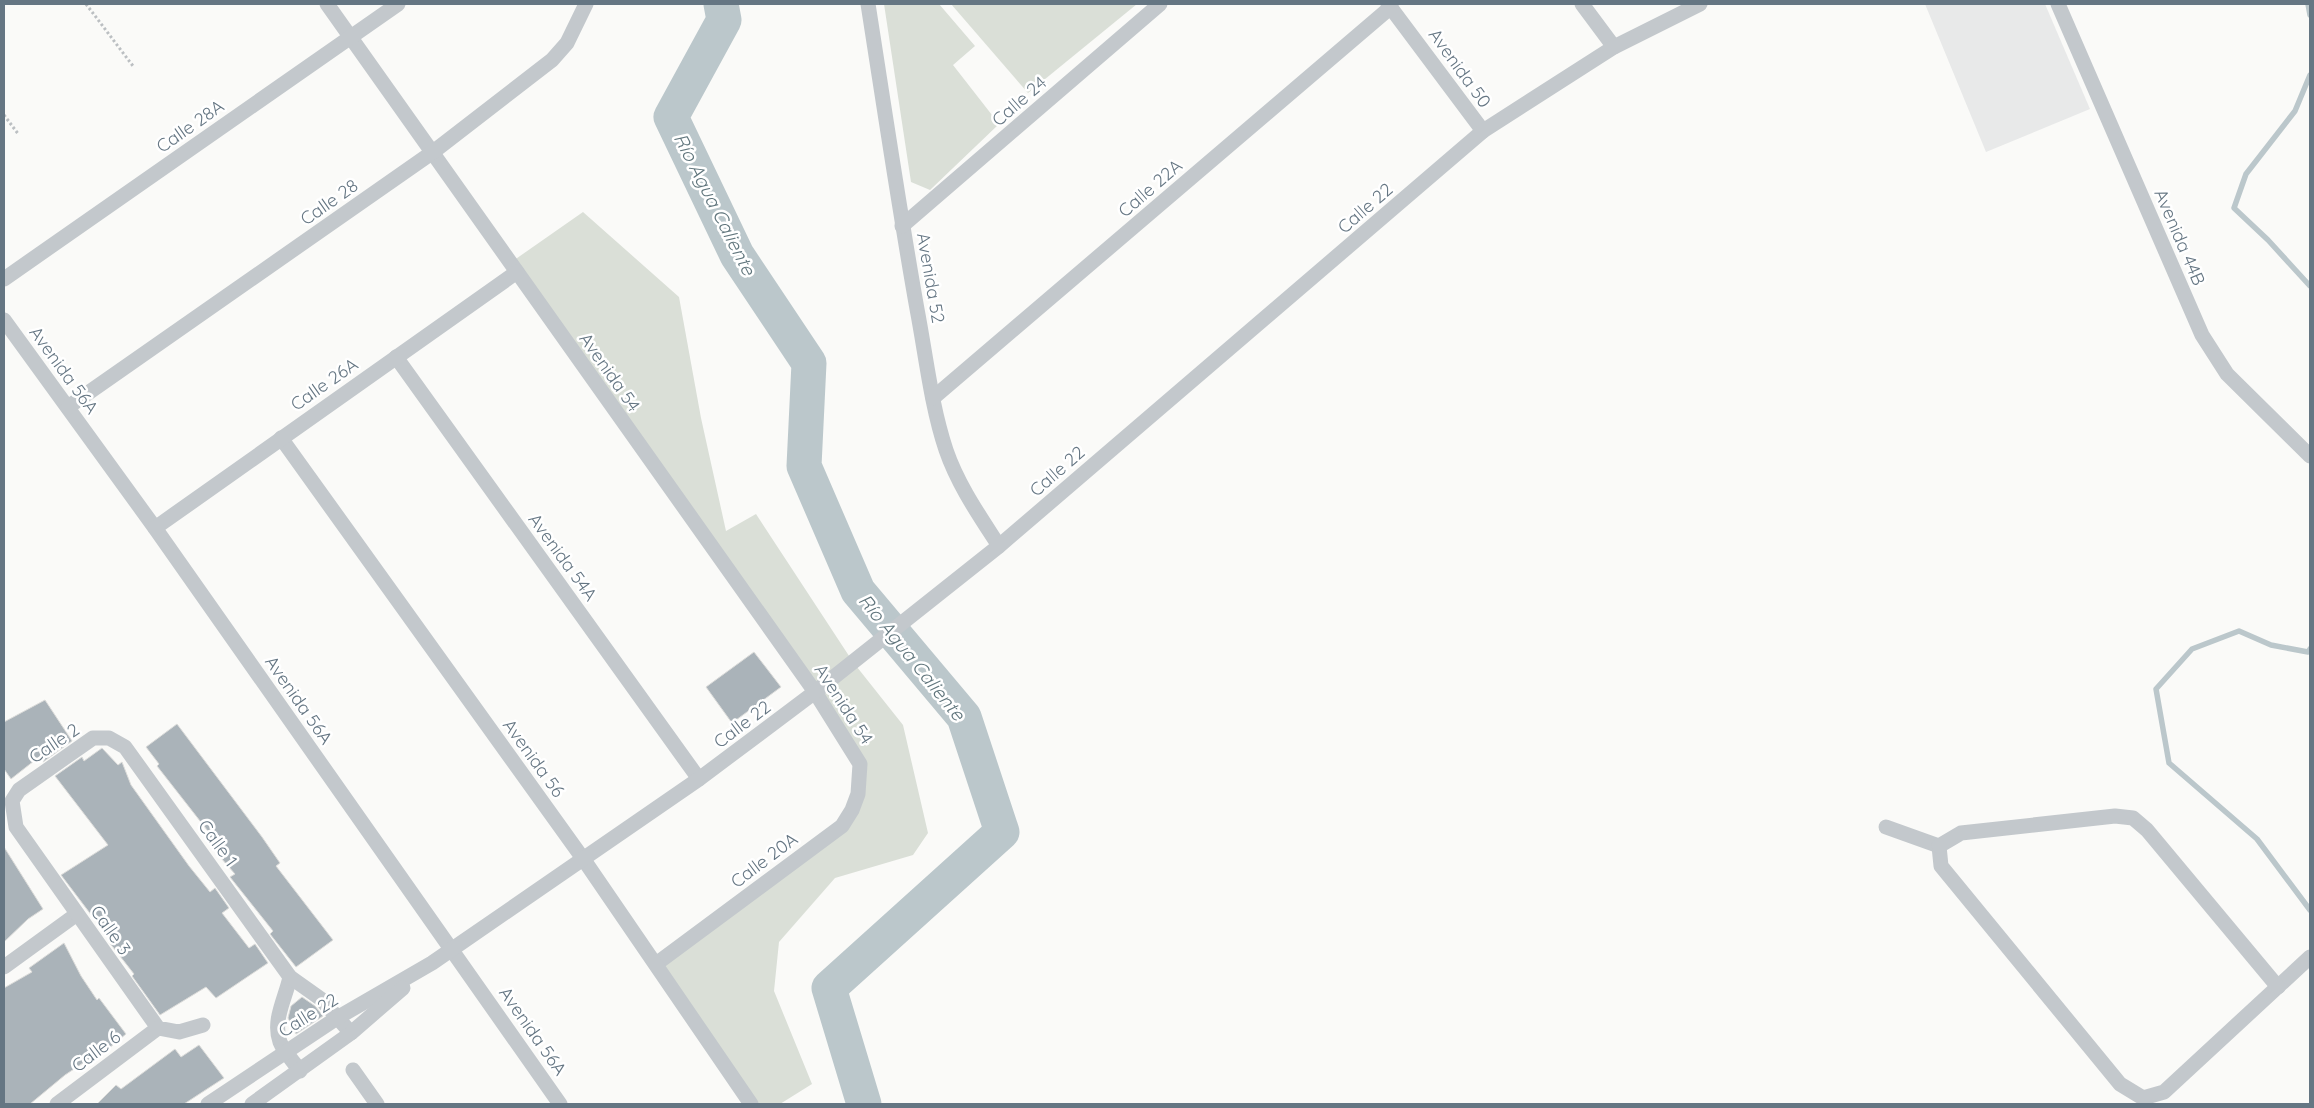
<svg xmlns="http://www.w3.org/2000/svg" width="2314" height="1108" viewBox="0 0 2314 1108" font-family="Quicksand,sans-serif">
  <style>
    .built { fill: #e8e9e9 }
    .green { fill: #dadfd7 }
    .lines { fill: none; stroke-linecap: round; stroke-linejoin: round }
    .stream { stroke: #bbc7cb; stroke-width: 5.5 }
    .river { stroke: #bbc7cb; stroke-width: 35 }
    .building { fill: #aab3b9; stroke: #dcdcda }
    .path { stroke: #bbbfc2; stroke-width: 3; stroke-dasharray: 2.5 2.5; stroke-linecap: butt }
    .minor { stroke: #c3c8cc; stroke-width: 15 }
    .labels { text-anchor: middle; dominant-baseline: central; stroke-width: 5; stroke-linejoin: round; paint-order: stroke }
    .street-label { font-size: 18px; fill: #657683; stroke: #fff }
    .water-label { font-size: 19px; font-style: italic; fill: #60757c; stroke: #fff }
  </style>
  <rect width="100%" height="100%" fill="#fafaf8"/>
  <polygon class="built" points="1925,4 2045,4 2090,109 1986,152"/>
  <g class="green">
    <polygon points="884,4 939,4 975,46 953,65 999,124 930,190 911,182"/>
    <polygon points="951,4 1137,4 1028,93"/>
    <polygon points="583,212 679,297 701,418 726,531 756,514 853,662 903,725 928,833 913,855 835,878 779,942 774,991 812,1084 780,1104 751,1104 656,964 842,826 860,764 510,263"/>
  </g>
  <g class="lines">
    <g class="stream">
      <polyline points="2308,4 2310,15"/>
      <polyline points="2310,75 2295,111 2246,174 2234,208 2268,240 2310,286"/>
      <polyline points="2310,649 2308,652 2271,645 2239,631 2192,649 2156,689 2169,763 2257,839 2310,910"/>
    </g>
    <polyline class="river" points="721,4 724,20 671,117 737,255 809,363 804,466 858,591 964,717 1002,832 829,988 864,1104"/>
  </g>
  <g class="building">
    <polygon points="754,652 781,687 732,723 706,687"/>
    <polygon points="45,700 72,741 43,762 39,757 11,779 4,769 4,722"/>
    <polygon points="177,724 262,837 280,863 276,866 333,940 296,967 270,934 273,931 230,877 235,874 221,858 223,856 208,837 211,835 157,766 159,764 146,747"/>
    <polygon points="102,748 118,765 122,762 131,785 189,866 210,892 215,888 229,908 222,913 249,948 255,944 268,963 216,998 206,987 160,1015 132,976 134,974 109,942 111,941 61,875 108,845 55,776 82,757 84,761"/>
    <polygon points="4,847 43,909 28,919 4,942"/>
    <polygon points="64,943 81,976 97,1000 99,998 126,1034 97,1058 95,1055 65,1075 30,1104 4,1104 4,988 32,972 29,968"/>
    <polygon points="302,997 315,1006 323,1016 296,1034 288,1018 291,1006"/>
    <polygon points="199,1045 224,1078 184,1104 97,1104 116,1085 121,1089 175,1049 181,1057"/>
  </g>
  <g class="lines">
    <g class="path">
      <polyline points="86,4 133,66"/>
      <polyline points="4,115 19,135"/>
    </g>
    <g class="minor">
      <polyline points="327,4 815,692 860,764 858,794 852,810 842,826 656,964"/>
      <path d="M868 4C884 106 899 208 917 309 926 356 931 405 946 450 958 485 979 515 999 546"/>
      <polyline points="1388,4 1483,131"/>
      <polyline points="1582,4 1614,47"/>
      <polyline points="2058,4 2202,335 2227,374 2310,456"/>
      <polyline points="902,226 1160,4"/>
      <polyline points="4,279 398,4"/>
      <polyline points="4,320 155,528 560,1104"/>
      <polyline points="396,357 699,779"/>
      <polyline points="933,398 1391,7"/>
      <polyline points="68,407 433,152 552,60 567,43 586,4"/>
      <polyline points="281,438 584,860 751,1104"/>
      <polyline points="155,528 517,272"/>
      <polyline points="1886,827 1939,846"/>
      <polyline points="1939,846 1941,866 2120,1084 2143,1098 2164,1092 2310,957"/>
      <polyline points="1939,846 1961,833 2115,816 2133,818 2147,830 2278,987"/>
      <polyline points="4,967 77,914"/>
      <path d="M290 977C286 997 272 1020 280 1042 284 1052 294 1062 300 1071"/>
      <polyline points="203,1025 179,1032 158,1028 16,827 12,801 19,790 93,738 109,738 125,747 290,977 321,999 351,1033"/>
      <polyline points="353,1070 377,1104"/>
      <polyline points="57,1104 158,1028"/>
      <polyline points="208,1104 337,1018 432,963 699,779 815,692 999,546 1483,131 1614,47 1700,4"/>
      <polyline points="252,1104 351,1033 403,988"/>
    </g>
  </g>
  <g class="labels">
    <g class="street-label">
      <text transform="translate(1460 68) rotate(54)">Avenida 50</text>
      <text transform="translate(1019 101) rotate(-41)">Calle 24</text>
      <text transform="translate(190 126) rotate(-35)">Calle 28A</text>
      <text transform="translate(1150 188) rotate(-41)">Calle 22A</text>
      <text transform="translate(329 202) rotate(-35)">Calle 28</text>
      <text transform="translate(1365 208) rotate(-41)">Calle 22</text>
      <text transform="translate(2180 237) rotate(67)">Avenida 44B</text>
      <text transform="translate(931 278) rotate(80)">Avenida 52</text>
      <text transform="translate(64 370) rotate(54)">Avenida 56A</text>
      <text transform="translate(610 372) rotate(55)">Avenida 54</text>
      <text transform="translate(324 384) rotate(-35)">Calle 26A</text>
      <text transform="translate(1057 471) rotate(-41)">Calle 22</text>
      <text transform="translate(563 557) rotate(54)">Avenida 54A</text>
      <text transform="translate(299 700) rotate(55)">Avenida 56A</text>
      <text transform="translate(844 704) rotate(57)">Avenida 54</text>
      <text transform="translate(742 724) rotate(-37)">Calle 22</text>
      <text transform="translate(54 743) rotate(-34)">Calle 2</text>
      <text transform="translate(534 758) rotate(54)">Avenida 56</text>
      <text transform="translate(218 843) rotate(54)">Calle 1</text>
      <text transform="translate(764 860) rotate(-37)">Calle 20A</text>
      <text transform="translate(111 930) rotate(55)">Calle 3</text>
      <text transform="translate(308 1015) rotate(-32)">Calle 22</text>
      <text transform="translate(533 1031) rotate(55)">Avenida 56A</text>
      <text transform="translate(96 1051) rotate(-37)">Calle 6</text>
    </g>
    <g class="water-label">
      <text transform="translate(715 204) rotate(63)">Río Agua Caliente</text>
      <text transform="translate(912 657) rotate(51)">Río Agua Caliente</text>
    </g>
  </g>
  <rect width="2314" height="1108" fill="none" stroke="#657683" stroke-width="10"/>
</svg>
